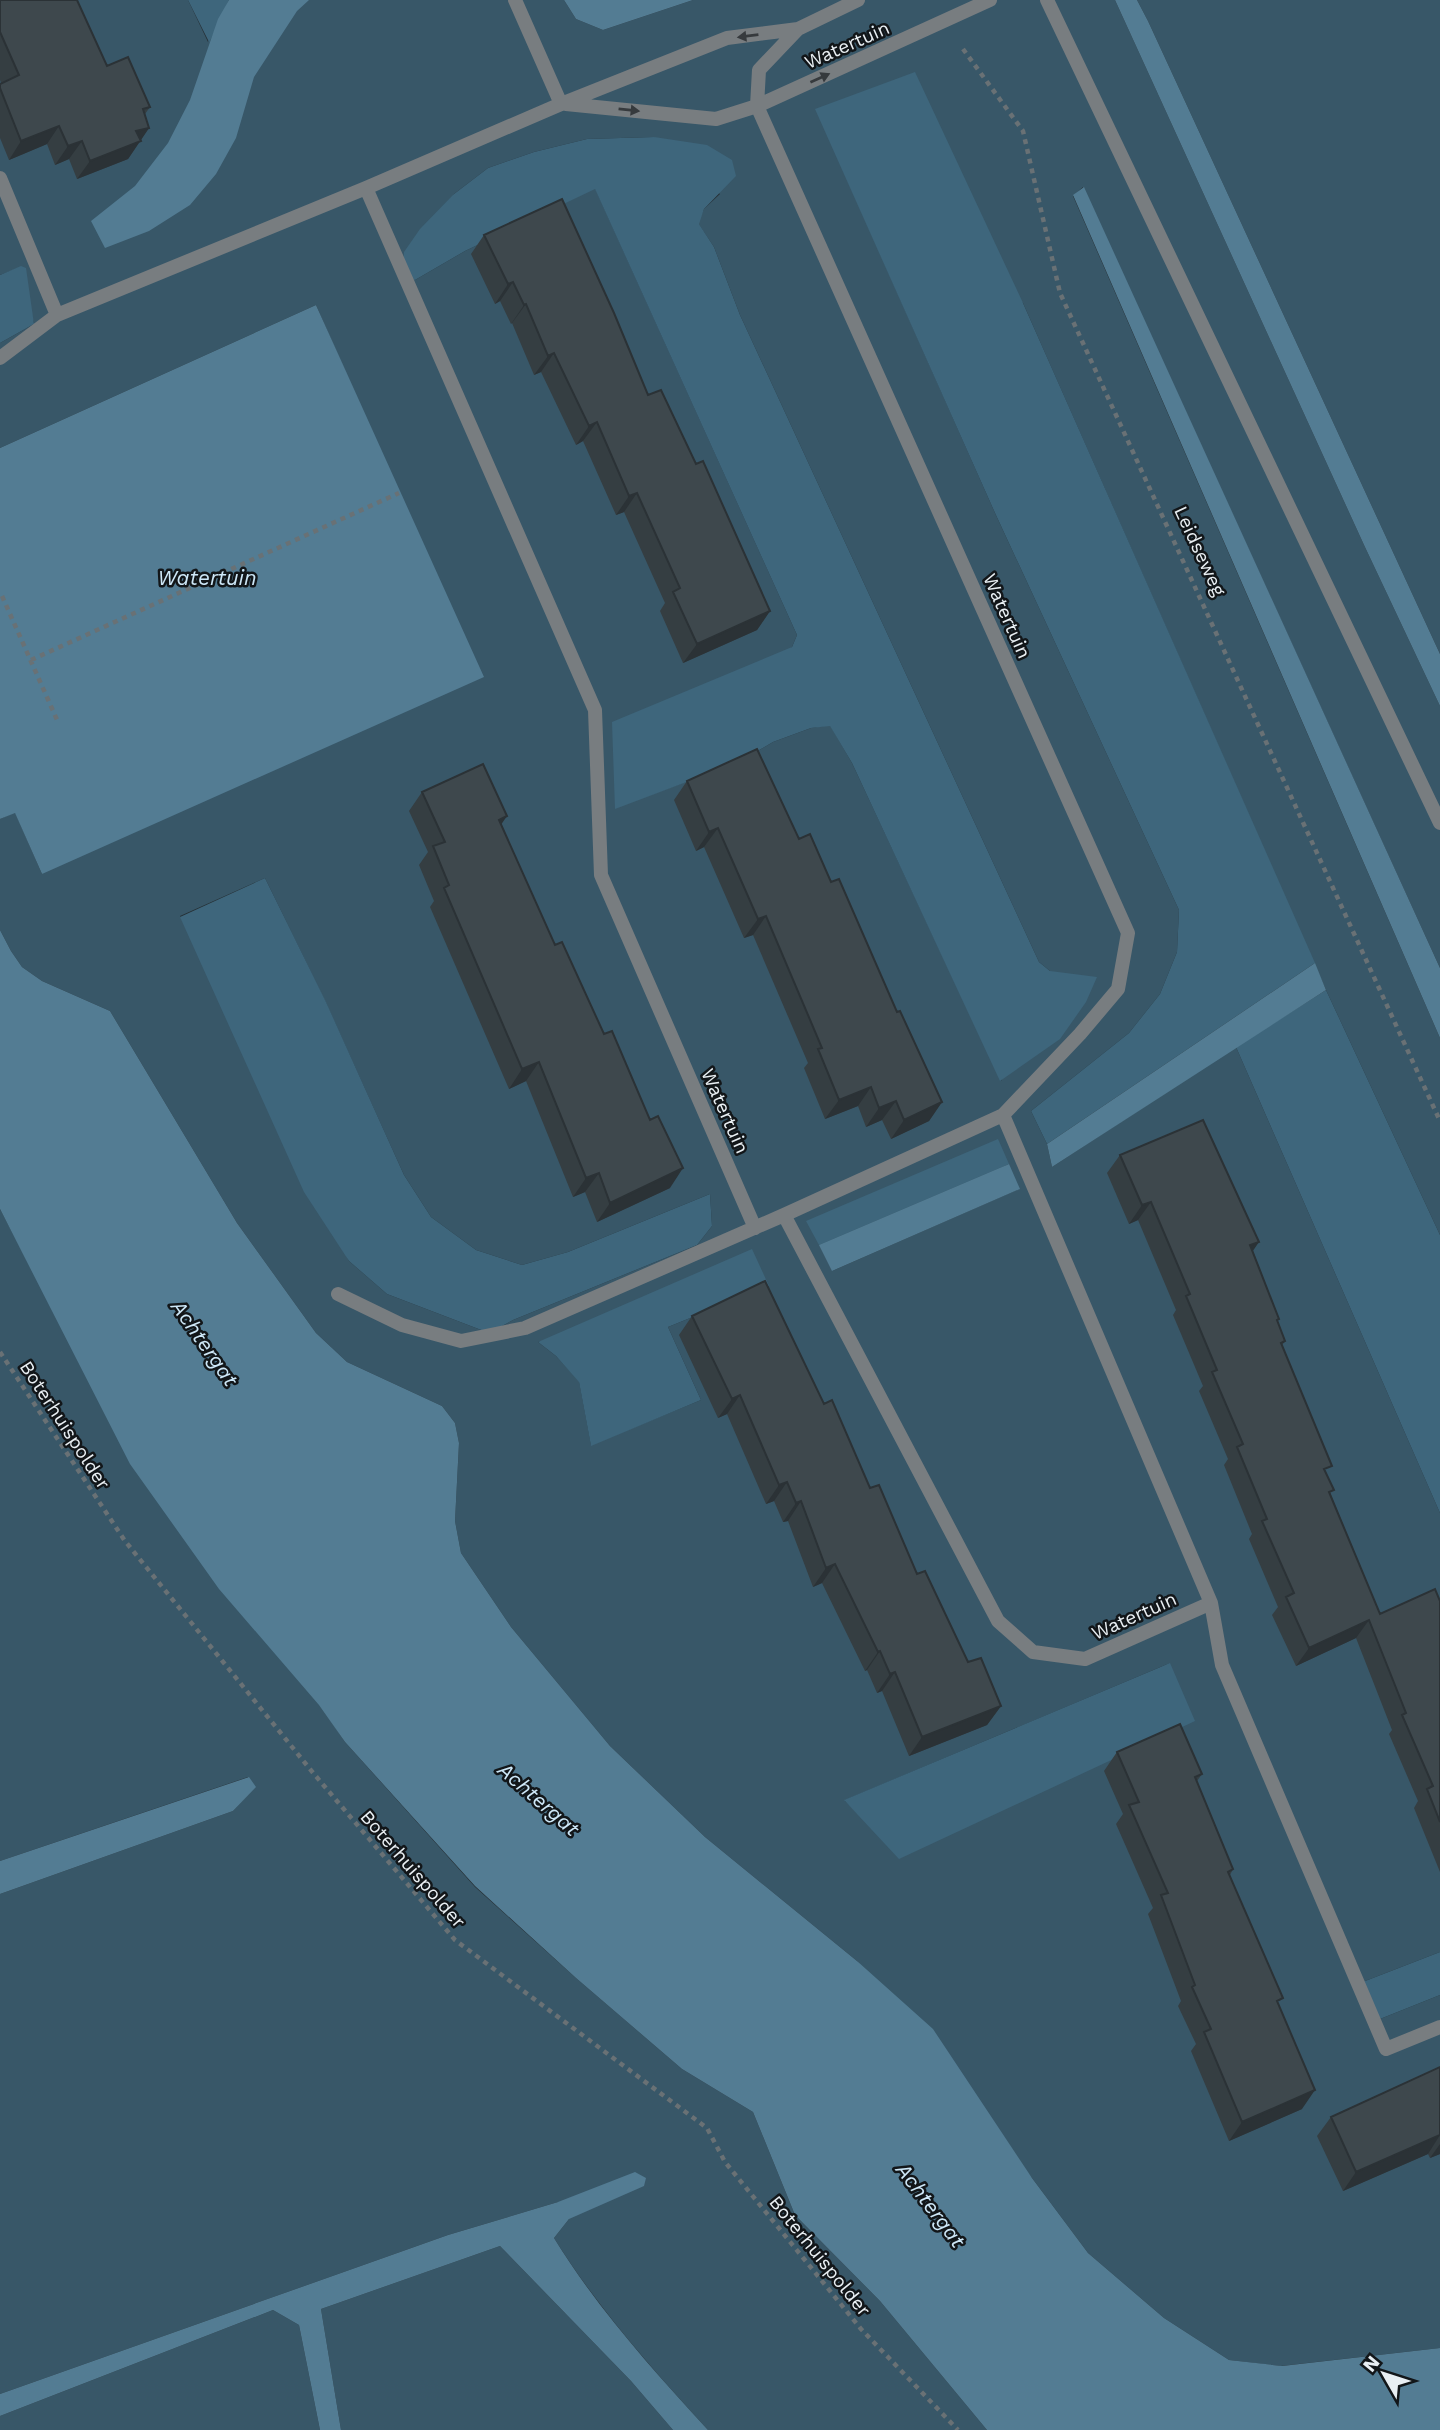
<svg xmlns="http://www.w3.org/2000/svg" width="1440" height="2430" font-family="'Work Sans',sans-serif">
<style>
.green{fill:#385768;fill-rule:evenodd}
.forest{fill:#3e667c}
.water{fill:#537c93}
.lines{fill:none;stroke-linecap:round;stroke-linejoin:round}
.path{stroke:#697175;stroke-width:4.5;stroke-dasharray:5 5;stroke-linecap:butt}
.minor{stroke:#787d80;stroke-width:14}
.tertiary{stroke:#787d80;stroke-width:14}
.wall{fill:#353e42}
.shaded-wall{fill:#2b3236}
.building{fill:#3e484d;stroke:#2b3236;stroke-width:2}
.oneway{fill:#363a3d}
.labels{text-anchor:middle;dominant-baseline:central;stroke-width:5;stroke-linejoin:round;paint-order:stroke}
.street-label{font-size:19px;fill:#e9eff3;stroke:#121619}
.water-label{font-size:21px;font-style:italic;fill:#cee8f8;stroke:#121619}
</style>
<rect width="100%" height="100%" fill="#262f34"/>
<path class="green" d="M 0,0 L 188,0 L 208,42 L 229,0 L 564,0 L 576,19 L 603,30 L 693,0 L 1115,0 L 1364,545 L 1440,706 L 1440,968 L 1083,187 L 1073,196 L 1440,1038 L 1440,1235 L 1326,990 L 1023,303 L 816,109 L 995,513 L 1179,910 L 1177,952 L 1160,994 L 1129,1033 L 1031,1111 L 1047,1144 L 1052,1167 L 1236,1047 L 1440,1513 L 1440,1952 L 1360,1983 L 1375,2021 L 1440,1995 L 1440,2348 L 1281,2366 L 1229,2360 L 1164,2318 L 1088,2253 L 1032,2178 L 857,1961 L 705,1837 L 610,1746 L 511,1627 L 461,1553 L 455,1521 L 459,1443 L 455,1423 L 442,1406 L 347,1362 L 316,1333 L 237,1223 L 110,1011 L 42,981 L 22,967 L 11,951 L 0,930 L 0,819 L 15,812 L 42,874 L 399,493 L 316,305 L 0,448 L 0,343 L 34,324 L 21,267 L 0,275 ZM 654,137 L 720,194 L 704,209 L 698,223 L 714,247 L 740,315 L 1039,962 L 1050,971 L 1001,1081 L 852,763 L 830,725 L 811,728 L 773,742 L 737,763 L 615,808 L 792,647 L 797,635 L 595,188 L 465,251 L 415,280 L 454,194 L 488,168 L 534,152 L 587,139 ZM 265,878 L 326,1003 L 404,1175 L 431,1217 L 476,1250 L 522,1265 L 568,1252 L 710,1194 L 712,1226 L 697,1245 L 513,1320 L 489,1333 L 387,1294 L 349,1261 L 180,916 ZM 1008,1164 L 1019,1189 L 832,1271 ZM 769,1286 L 668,1327 L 701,1400 L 591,1445 L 579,1381 L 556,1356 L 538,1342 ZM 1170,1663 L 859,1814 L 845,1801 L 845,1800 Z
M 1137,0 L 1440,0 L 1440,654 L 1148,21 Z
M 0,1209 L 43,1291 L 345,1742 L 475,1887 L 576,1978 L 682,2069 L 753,2112 L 795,2215 L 880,2301 L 987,2430 L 708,2430 C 653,2370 597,2307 554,2238 L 569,2219 L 558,2202 L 448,2235 L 0,2394 L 0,1894 L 233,1811 L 255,1787 L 248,1777 L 0,1861 Z
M 500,2246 L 631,2381 L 673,2430 L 341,2430 L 321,2309 Z
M 273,2310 L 299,2325 L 320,2430 L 0,2430 L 0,2416 Z"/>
<path class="forest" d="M 188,0 L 229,0 L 209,43 L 209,42 Z
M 915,72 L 1023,303 L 1315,963 L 1047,1144 L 1031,1111 L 1129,1033 L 1160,994 L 1177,952 L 1179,910 L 995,513 L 815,109 Z
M 654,137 L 707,145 L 732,160 L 736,176 L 704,209 L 699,224 L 714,247 L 740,315 L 1039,962 L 1050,971 L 1097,977 L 1086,1002 L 1060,1039 L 1000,1081 L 852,763 L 830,726 L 811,728 L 773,742 L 737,763 L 615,809 L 612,722 L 792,647 L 797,635 L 595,189 L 465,251 L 415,280 L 403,273 L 404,252 L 420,229 L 454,194 L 488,168 L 534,152 L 587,139 Z
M 21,266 L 26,268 L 34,324 L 0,343 L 0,275 Z
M 265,878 L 326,1002 L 404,1175 L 431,1217 L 476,1250 L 522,1265 L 568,1252 L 710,1194 L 712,1226 L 697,1245 L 513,1320 L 489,1333 L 387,1294 L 349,1261 L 304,1192 L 180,917 Z
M 1326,990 L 1440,1235 L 1440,1513 L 1236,1047 Z
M 998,1139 L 1009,1164 L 819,1245 L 806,1221 Z
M 752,1249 L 769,1286 L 668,1327 L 701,1400 L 591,1446 L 579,1382 L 556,1356 L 538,1342 Z
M 1170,1663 L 1195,1721 L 899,1859 L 844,1800 Z
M 1440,1952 L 1440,1995 L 1375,2021 L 1360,1983 Z"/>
<path class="water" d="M 229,0 L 309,0 L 297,11 L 254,77 L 236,138 L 216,174 L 190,205 L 149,231 L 105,248 L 91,221 L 135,186 L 168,143 L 190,100 L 218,19 Z
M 564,0 L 693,0 L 603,30 L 576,19 Z
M 1115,0 L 1137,0 L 1148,21 L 1440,654 L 1440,706 L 1364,545 Z
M 1084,187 L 1440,968 L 1440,1038 L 1073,195 Z
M 316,305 L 484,677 L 42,874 L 15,813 L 0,819 L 0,448 Z
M 0,930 L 11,951 L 22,967 L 42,981 L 110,1011 L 237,1223 L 316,1333 L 347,1362 L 442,1406 L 455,1423 L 459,1443 L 455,1521 L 461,1553 L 511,1627 L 610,1746 L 705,1837 L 857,1961 L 933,2029 L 1032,2178 L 1088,2253 L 1164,2318 L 1229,2360 L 1282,2366 L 1440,2348 L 1440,2430 L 987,2430 L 880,2301 L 795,2215 L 753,2112 L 682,2069 L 576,1978 L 475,1886 L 345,1742 L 319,1705 L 219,1589 L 130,1464 L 0,1209 Z
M 1315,963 L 1326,990 L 1052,1167 L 1047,1144 Z
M 1009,1164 L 1020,1189 L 832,1271 L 819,1245 Z
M 249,1777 L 256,1787 L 233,1811 L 0,1894 L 0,1861 Z
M 635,2172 L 646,2178 L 644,2186 L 569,2219 L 554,2238 C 597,2308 653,2370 708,2430 L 673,2430 L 631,2381 L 500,2246 L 321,2309 L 341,2430 L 320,2430 L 299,2325 L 273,2310 L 0,2416 L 0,2394 L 448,2235 L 558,2202 Z"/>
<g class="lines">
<path class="path" d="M 963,49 L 1023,131 L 1060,293 L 1440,1121
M 2,596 L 58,722
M 31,660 L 399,493
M 0,1352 L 125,1541 L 314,1774 L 455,1940 L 707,2128 L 725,2162 L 861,2329 L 958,2430"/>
<path class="minor" d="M 515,0 L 561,104
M 566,104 L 716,119 L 757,106 L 990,0
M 0,178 L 57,315
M 366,188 L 595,710 L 601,875 L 755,1228
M 0,358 L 57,315 L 366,188 L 561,104 L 727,38 L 798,29 L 858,0
M 1003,1115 L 1211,1603 L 1222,1665 L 1386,2049 L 1440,2027
M 784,1215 L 998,1621 L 1033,1652 L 1085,1659 L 1211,1603
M 338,1294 L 402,1325 L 461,1341 L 525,1328 L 784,1215 L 1003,1115 L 1080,1034 L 1118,989 L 1128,933 L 757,106 L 759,70 L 798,29"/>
<path class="tertiary" d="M 1047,0 L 1440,823"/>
</g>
<path class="wall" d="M 0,0 L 96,45 L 107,66 L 150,107 L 145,114 L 149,128 L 128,159 L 77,179 L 69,159 L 55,165 L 47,144 L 9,160 L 0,138 L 0,84 L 1,83 L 0,80 Z
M 484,235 L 648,395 L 696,464 L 770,611 L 757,630 L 683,663 L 660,611 L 665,603 L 624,512 L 616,515 L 583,441 L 576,445 L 541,372 L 534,375 L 512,323 L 511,324 L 500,301 L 495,304 L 471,254 Z
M 687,781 L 799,839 L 831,882 L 942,1102 L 929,1121 L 891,1139 L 882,1120 L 866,1127 L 858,1106 L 825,1119 L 804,1068 L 808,1063 L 753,935 L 744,938 L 704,847 L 696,851 L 674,800 Z
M 422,792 L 501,825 L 555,945 L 670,1188 L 597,1222 L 585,1192 L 573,1197 L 526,1081 L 509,1089 L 430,907 L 434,901 L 419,865 L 428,852 L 409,811 Z
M 1120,1155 L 1253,1251 L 1279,1319 L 1277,1322 L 1285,1341 L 1282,1345 L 1326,1473 L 1331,1495 L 1380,1614 L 1440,1601 L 1440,1872 L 1414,1808 L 1418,1801 L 1389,1734 L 1392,1730 L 1356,1638 L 1296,1666 L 1272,1615 L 1278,1607 L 1249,1539 L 1252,1534 L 1224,1465 L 1228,1459 L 1199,1391 L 1203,1386 L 1173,1315 L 1176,1310 L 1138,1220 L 1129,1224 L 1107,1173 Z
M 692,1316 L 824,1404 L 917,1574 L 968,1662 L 1001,1706 L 987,1725 L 909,1756 L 882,1691 L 877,1693 L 867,1670 L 865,1671 L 822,1583 L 813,1587 L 788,1521 L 783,1522 L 774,1501 L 766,1504 L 727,1414 L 718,1418 L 679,1335 Z
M 1117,1752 L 1202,1774 L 1197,1781 L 1233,1869 L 1230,1875 L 1278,2004 L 1302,2109 L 1229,2141 L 1191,2051 L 1196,2044 L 1178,2006 L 1181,2001 L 1148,1914 L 1153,1908 L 1116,1824 L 1123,1814 L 1104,1771 Z
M 1440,2067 L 1440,2154 L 1430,2158 L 1428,2154 L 1343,2191 L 1317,2136 L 1331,2117 Z"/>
<path class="shaded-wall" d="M 59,126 L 47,144 L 9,160 L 21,141 Z
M 149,128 L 128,159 L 77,179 L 90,161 L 136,131 Z
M 82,141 L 69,159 L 55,165 L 68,146 Z
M 513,282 L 500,301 L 495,304 L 508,284 Z
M 526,304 L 512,323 L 511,324 L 524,305 Z
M 554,353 L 541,372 L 534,375 L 548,356 Z
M 597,422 L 583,441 L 576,445 L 589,426 Z
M 637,493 L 624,512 L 616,515 L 629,496 Z
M 770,611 L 757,630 L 683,663 L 697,644 Z
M 507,816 L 494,835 L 499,820 Z
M 718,828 L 704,847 L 696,851 L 709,832 Z
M 766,916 L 753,935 L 744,938 L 758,919 Z
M 539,1062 L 526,1081 L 509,1089 L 522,1069 Z
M 871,1087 L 858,1106 L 825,1119 L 839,1100 Z
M 896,1101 L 882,1120 L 866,1127 L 879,1108 Z
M 942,1102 L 929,1121 L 891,1139 L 904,1120 Z
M 683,1168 L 670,1188 L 597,1222 L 610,1203 Z
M 599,1173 L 585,1192 L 573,1197 L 586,1178 Z
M 1151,1202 L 1138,1220 L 1129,1224 L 1142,1205 Z
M 1259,1242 L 1246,1261 L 1250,1245 Z
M 740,1395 L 727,1414 L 718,1418 L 732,1399 Z
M 787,1482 L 774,1501 L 766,1504 L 779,1485 Z
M 801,1501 L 788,1521 L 783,1522 L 796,1503 Z
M 835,1564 L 822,1583 L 813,1587 L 826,1568 Z
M 1369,1620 L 1356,1638 L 1296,1666 L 1309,1648 Z
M 880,1651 L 867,1670 L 865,1671 L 878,1652 Z
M 895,1672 L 882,1691 L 877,1693 L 890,1674 Z
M 1001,1706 L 987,1725 L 909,1756 L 922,1737 Z
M 1315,2090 L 1302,2109 L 1229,2141 L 1242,2122 Z
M 1440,2135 L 1428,2154 L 1343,2191 L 1356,2172 Z
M 1440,2144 L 1440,2154 L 1430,2158 Z"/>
<path class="building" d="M 0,0 L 77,0 L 107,66 L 128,57 L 150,107 L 143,109 L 149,128 L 136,131 L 141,141 L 90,161 L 82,141 L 68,146 L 59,126 L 21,141 L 0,88 L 0,84 L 19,75 L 0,32 Z
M 562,199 L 614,313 L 648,395 L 661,390 L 696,464 L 703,461 L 770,611 L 697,644 L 673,592 L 680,588 L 637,493 L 629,496 L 597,422 L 589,426 L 554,353 L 548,356 L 526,304 L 524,305 L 513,282 L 508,284 L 484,235 Z
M 757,749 L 799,839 L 810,834 L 831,882 L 839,879 L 897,1012 L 900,1011 L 942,1102 L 904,1120 L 896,1101 L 879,1108 L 871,1087 L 839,1100 L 818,1049 L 822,1048 L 766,916 L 758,919 L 718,828 L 709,832 L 687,781 Z
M 483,764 L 507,816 L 499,820 L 555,945 L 562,942 L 604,1034 L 612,1031 L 650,1120 L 658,1116 L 683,1168 L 610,1203 L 599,1173 L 586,1178 L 539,1062 L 522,1069 L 444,888 L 449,885 L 433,846 L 445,842 L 422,792 Z
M 1203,1120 L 1259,1242 L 1250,1245 L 1279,1319 L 1277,1320 L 1285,1341 L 1281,1343 L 1332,1466 L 1324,1469 L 1334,1490 L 1329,1492 L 1380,1614 L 1435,1589 L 1440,1601 L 1440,1822 L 1427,1789 L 1433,1786 L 1402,1715 L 1406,1713 L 1369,1620 L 1309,1648 L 1286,1597 L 1294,1593 L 1262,1521 L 1267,1519 L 1237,1447 L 1243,1444 L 1212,1372 L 1217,1370 L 1186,1296 L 1190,1294 L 1151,1202 L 1142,1205 L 1120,1155 Z
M 765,1281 L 824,1404 L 832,1400 L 870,1488 L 879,1485 L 917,1574 L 925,1571 L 968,1662 L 981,1658 L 1001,1706 L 922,1737 L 895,1672 L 890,1674 L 880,1651 L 878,1652 L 835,1564 L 826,1568 L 801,1501 L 796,1503 L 787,1482 L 779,1485 L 740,1395 L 732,1399 L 692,1316 Z
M 1180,1724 L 1202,1774 L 1195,1777 L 1233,1869 L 1228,1872 L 1283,1998 L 1277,2001 L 1315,2090 L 1242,2122 L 1204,2032 L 1211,2029 L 1192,1987 L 1195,1985 L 1161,1895 L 1168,1893 L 1129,1805 L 1139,1802 L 1117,1752 Z
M 1440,2067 L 1440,2135 L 1356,2172 L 1331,2117 Z"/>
<defs><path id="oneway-solid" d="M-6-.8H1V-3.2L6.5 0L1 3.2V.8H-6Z" transform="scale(1.75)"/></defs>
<g class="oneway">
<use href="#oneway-solid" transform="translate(748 36) rotate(173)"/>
<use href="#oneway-solid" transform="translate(820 78) rotate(-24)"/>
<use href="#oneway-solid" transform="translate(629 110) rotate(6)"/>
</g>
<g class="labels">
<g class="street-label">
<text transform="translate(847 45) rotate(-24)">Watertuin</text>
<text transform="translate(1200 551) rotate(65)">Leidseweg</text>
<text transform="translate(1007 616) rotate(66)">Watertuin</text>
<text transform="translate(725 1111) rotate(66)">Watertuin</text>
<text transform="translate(65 1425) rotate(57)">Boterhuispolder</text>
<text transform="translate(1134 1616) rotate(-24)">Watertuin</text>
<text transform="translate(413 1869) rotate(49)">Boterhuispolder</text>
<text transform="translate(820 2256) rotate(51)">Boterhuispolder</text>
</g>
<g class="water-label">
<text x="207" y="577">Watertuin</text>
<text transform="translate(205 1343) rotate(55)">Achtergat</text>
<text transform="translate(539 1799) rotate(41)">Achtergat</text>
<text transform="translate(931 2205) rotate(53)">Achtergat</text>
</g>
</g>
<g transform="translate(1384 2374) rotate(309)" stroke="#121619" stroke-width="5" paint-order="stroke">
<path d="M0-5L12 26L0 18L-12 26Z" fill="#e9eff3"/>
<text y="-10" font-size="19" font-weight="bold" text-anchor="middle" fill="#e9eff3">N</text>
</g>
</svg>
